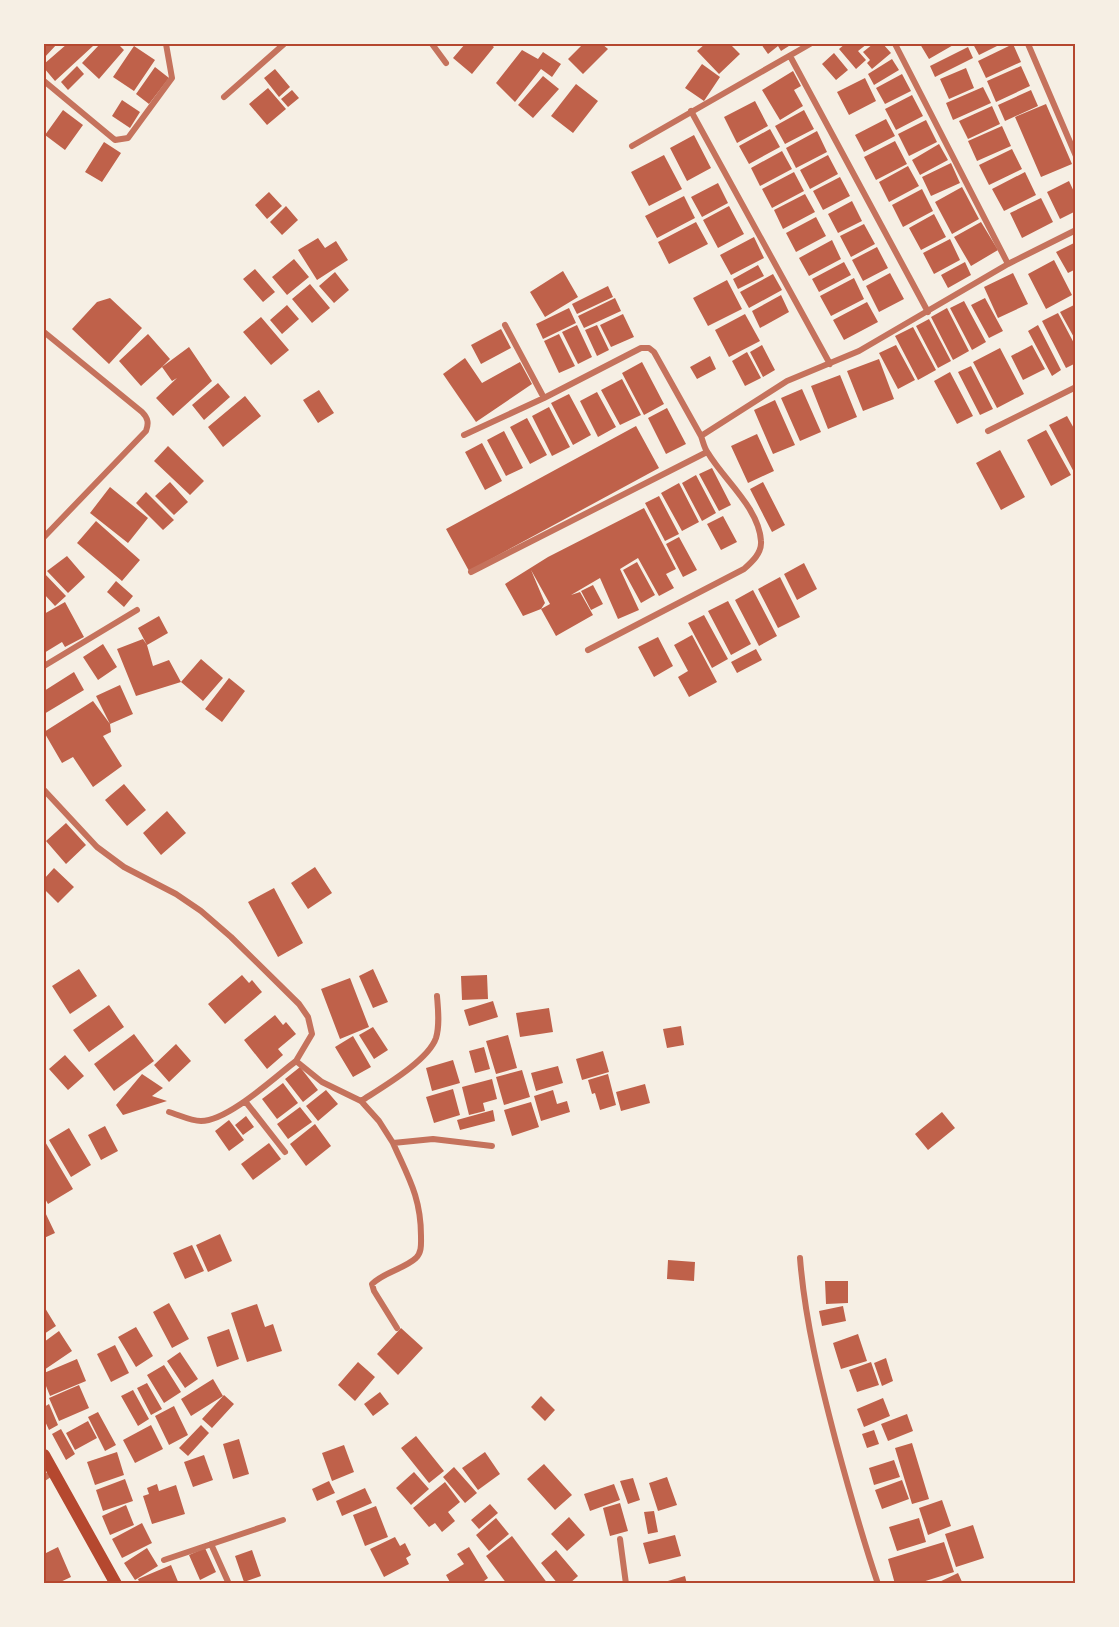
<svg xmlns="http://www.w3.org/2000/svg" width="1119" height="1627" font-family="Rubik,sans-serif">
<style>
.building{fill:#bf614a}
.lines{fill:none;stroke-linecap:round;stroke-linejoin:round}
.minor{stroke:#c5725c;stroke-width:6}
.secondary{stroke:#b5482f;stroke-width:12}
.neatline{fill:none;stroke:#b5482f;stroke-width:2}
</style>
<rect width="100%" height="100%" fill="#f6efe4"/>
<path class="building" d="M 44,44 L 57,44 L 44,58 Z
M 67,44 L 90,44 L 93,46 L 55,81 L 44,68 L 44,64 Z
M 100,44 L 118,44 L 124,50 L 99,79 L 82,63 Z
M 465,44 L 490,44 L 494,47 L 472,74 L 453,58 Z
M 583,44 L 602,44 L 608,49 L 583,74 L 568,59 Z
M 705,44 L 730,44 L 740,54 L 719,74 L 697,51 Z
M 761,44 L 792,44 L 781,51 L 778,46 L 768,54 Z
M 845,44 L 867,44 L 858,51 L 866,60 L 856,69 L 839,49 Z
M 873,44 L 883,44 L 891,53 L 872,69 L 867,63 L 870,60 L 863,52 Z
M 920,44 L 955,44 L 929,59 Z
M 973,44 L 1001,44 L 979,55 Z
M 1013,44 L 1021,62 L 986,78 L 978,61 Z
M 134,46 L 155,60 L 134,91 L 113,77 Z
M 968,47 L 973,58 L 935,77 L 930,66 Z
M 522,50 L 538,59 L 543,52 L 561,64 L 552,77 L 541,69 L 515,102 L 496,83 Z
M 834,53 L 848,70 L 836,80 L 822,64 Z
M 892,59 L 899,70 L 874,85 L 868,74 Z
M 702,64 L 720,77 L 704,101 L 685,88 Z
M 77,66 L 84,74 L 68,90 L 61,82 Z
M 1021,66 L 1030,86 L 996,102 L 987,81 Z
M 155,67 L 169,78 L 149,104 L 136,94 Z
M 966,68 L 974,88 L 949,99 L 940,79 Z
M 275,69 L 290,87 L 279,97 L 264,78 Z
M 793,71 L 801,86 L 794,90 L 803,106 L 780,120 L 762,90 Z
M 902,74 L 911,91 L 885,104 L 876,88 Z
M 543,76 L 559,89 L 533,118 L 518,105 Z
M 865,78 L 876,101 L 849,115 L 837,92 Z
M 576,84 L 598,101 L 573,133 L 551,116 Z
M 983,87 L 991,103 L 953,120 L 946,103 Z
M 268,88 L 286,109 L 267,125 L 249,104 Z
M 292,90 L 299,98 L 288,107 L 281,99 Z
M 1031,90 L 1038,106 L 1005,121 L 998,105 Z
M 912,95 L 923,116 L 896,130 L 885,109 Z
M 122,100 L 140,112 L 130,128 L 112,116 Z
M 755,101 L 768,126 L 737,143 L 724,117 Z
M 1046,104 L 1072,164 L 1041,177 L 1015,117 Z
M 992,106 L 1000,124 L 968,139 L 959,121 Z
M 63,110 L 83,125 L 65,150 L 45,135 Z
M 804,110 L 814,129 L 785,144 L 775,126 Z
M 886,119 L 895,136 L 864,152 L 855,135 Z
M 926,120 L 937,142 L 909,156 L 898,134 Z
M 1002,126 L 1011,146 L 977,161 L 968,141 Z
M 770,129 L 780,147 L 749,164 L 739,146 Z
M 817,131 L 827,152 L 796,168 L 786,148 Z
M 694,135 L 711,168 L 687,181 L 670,148 Z
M 895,141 L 907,164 L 876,180 L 864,157 Z
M 104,142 L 121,153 L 102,182 L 85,172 Z
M 939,144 L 948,160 L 920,175 L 912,160 Z
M 1012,149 L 1022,169 L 989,185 L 979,165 Z
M 782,151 L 792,169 L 760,186 L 751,168 Z
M 664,155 L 682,189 L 649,206 L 631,172 Z
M 828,155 L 838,174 L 810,189 L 800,170 Z
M 951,163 L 960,183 L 931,196 L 922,177 Z
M 908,166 L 919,186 L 889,202 L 879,182 Z
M 794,172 L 804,191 L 772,208 L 762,189 Z
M 1025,172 L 1036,195 L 1004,211 L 992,189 Z
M 840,177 L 850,196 L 823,210 L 813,191 Z
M 1069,181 L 1076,196 L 1076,211 L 1060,219 L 1047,192 Z
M 718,183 L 728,203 L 702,217 L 691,197 Z
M 962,187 L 979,219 L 952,234 L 935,202 Z
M 922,189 L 933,211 L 903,227 L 892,205 Z
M 269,192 L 282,206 L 267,219 L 255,205 Z
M 805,194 L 815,212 L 783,229 L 774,210 Z
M 684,196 L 695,218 L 657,238 L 645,216 Z
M 1041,198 L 1053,222 L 1022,238 L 1010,213 Z
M 852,201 L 862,221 L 838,233 L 828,214 Z
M 286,206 L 298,220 L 282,235 L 270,222 Z
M 729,206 L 744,234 L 718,248 L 703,220 Z
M 934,214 L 946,237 L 921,250 L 909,228 Z
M 816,217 L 826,236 L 796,252 L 786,233 Z
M 696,222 L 708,244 L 669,264 L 658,242 Z
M 981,222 L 998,250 L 971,266 L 954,237 Z
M 864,224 L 875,244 L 851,257 L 840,236 Z
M 754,237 L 764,258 L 731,275 L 720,255 Z
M 318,238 L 325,248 L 336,241 L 348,260 L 317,280 L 298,250 Z
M 950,239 L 960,260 L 934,274 L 923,253 Z
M 832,240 L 841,259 L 809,276 L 799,258 Z
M 1076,242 L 1076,269 L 1068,273 L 1056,252 Z
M 877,247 L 888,268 L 863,281 L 852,260 Z
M 294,259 L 309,277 L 287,295 L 272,277 Z
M 1054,260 L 1072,295 L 1046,309 L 1028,274 Z
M 844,262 L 851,275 L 819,292 L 812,279 Z
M 965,262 L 971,275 L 948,288 L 941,275 Z
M 758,265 L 764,276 L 738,289 L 733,279 Z
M 255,269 L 275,292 L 263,302 L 243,279 Z
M 563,271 L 578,297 L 545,317 L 530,292 Z
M 335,272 L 349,290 L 334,303 L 319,286 Z
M 890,273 L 904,299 L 879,312 L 866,286 Z
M 1013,273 L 1028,304 L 998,318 L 984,287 Z
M 773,274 L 782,290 L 749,308 L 740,292 Z
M 854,278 L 864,299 L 831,316 L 820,296 Z
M 727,280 L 742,309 L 708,326 L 693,298 Z
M 310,284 L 330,308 L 312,323 L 292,299 Z
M 608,286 L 613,297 L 577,314 L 572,304 Z
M 781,295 L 789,312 L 760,328 L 752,311 Z
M 110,298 L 142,328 L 109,364 L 72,329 L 97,302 Z
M 615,298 L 621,311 L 584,328 L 578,316 Z
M 985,298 L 1003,331 L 989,338 L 971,305 Z
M 964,301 L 986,342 L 972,350 L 950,308 Z
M 867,302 L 878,322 L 844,340 L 833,320 Z
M 1076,304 L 1076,341 L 1060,312 Z
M 287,305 L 299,319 L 282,334 L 270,320 Z
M 569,308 L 576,323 L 543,339 L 536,324 Z
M 947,308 L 969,351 L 953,360 L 931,317 Z
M 1058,313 L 1076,347 L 1076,363 L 1066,368 L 1042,321 Z
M 623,314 L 634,337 L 611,347 L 600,325 Z
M 745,314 L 760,341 L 729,357 L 715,330 Z
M 261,317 L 289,350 L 271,365 L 243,332 Z
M 929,319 L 951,361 L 938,368 L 916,326 Z
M 577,325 L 592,357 L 578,364 L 562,332 Z
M 597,325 L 609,350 L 597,356 L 585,330 Z
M 1038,325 L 1061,370 L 1052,376 L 1028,331 Z
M 913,327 L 936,370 L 918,380 L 895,336 Z
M 501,329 L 511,348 L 481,364 L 471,345 Z
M 148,334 L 170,359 L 162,367 L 189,347 L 212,381 L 173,416 L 156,398 L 177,378 L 172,381 L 162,367 L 141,386 L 119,361 Z
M 559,334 L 575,366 L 559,373 L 544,341 Z
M 762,345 L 775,370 L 763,377 L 750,352 Z
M 896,345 L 915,380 L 898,389 L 879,353 Z
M 1032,345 L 1045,369 L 1023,380 L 1011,356 Z
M 1000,348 L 1024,394 L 997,408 L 973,362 Z
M 747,352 L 761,378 L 745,386 L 732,361 Z
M 710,356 L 716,369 L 697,379 L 690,367 Z
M 465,358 L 482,383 L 520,362 L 532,384 L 476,422 L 443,374 Z
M 879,359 L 894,399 L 863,411 L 847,371 Z
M 642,362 L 664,404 L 644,415 L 622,373 Z
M 971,366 L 993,409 L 980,415 L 958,372 Z
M 950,372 L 973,416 L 957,424 L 934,381 Z
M 840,375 L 857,417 L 828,429 L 811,386 Z
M 622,379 L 641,415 L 620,425 L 601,390 Z
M 218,383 L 230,397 L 204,420 L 192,405 Z
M 802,389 L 821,432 L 800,441 L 781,398 Z
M 319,390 L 334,413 L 318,423 L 303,400 Z
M 597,392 L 616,427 L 598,437 L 580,401 Z
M 569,394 L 591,435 L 573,445 L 551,403 Z
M 245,396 L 261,416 L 223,447 L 208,427 Z
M 775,400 L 795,445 L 773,454 L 754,410 Z
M 549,407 L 570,447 L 552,456 L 532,416 Z
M 667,408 L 686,444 L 666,454 L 648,418 Z
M 1067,416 L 1076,432 L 1076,476 L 1049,425 Z
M 527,418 L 547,455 L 530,464 L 510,427 Z
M 636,426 L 659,468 L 469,571 L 446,529 Z
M 1046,430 L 1071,475 L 1051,486 L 1027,440 Z
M 504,431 L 523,468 L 506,476 L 487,440 Z
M 757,434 L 774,471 L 748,483 L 731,446 Z
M 482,443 L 502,481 L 485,490 L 465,452 Z
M 168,446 L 204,481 L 190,495 L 154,461 Z
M 1000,450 L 1025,497 L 1001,510 L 976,463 Z
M 712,468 L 731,505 L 719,511 L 699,474 Z
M 696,475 L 716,513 L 702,521 L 682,483 Z
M 170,482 L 188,502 L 174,515 L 155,496 Z
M 763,482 L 785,525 L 772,532 L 750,489 Z
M 679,483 L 699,522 L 682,531 L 661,493 Z
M 110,487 L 148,518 L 128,543 L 90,513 Z
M 146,492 L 174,520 L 163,530 L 136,503 Z
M 659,496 L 679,534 L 665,541 L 645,503 Z
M 644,508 L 676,569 L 666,574 L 674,588 L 659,596 L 638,558 L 620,569 L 639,610 L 618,619 L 600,578 L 571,595 L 580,592 L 593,615 L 556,636 L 541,609 L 550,604 L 531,570 L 545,603 L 541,609 L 523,616 L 505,584 L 548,557 Z
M 723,516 L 737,542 L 721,550 L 707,524 Z
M 96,521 L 140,560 L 122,581 L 77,543 Z
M 679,537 L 697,570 L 683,577 L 666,544 Z
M 67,556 L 85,577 L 68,593 L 47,571 Z
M 637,562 L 655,595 L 641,603 L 623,570 Z
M 804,563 L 817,589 L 797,600 L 784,574 Z
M 44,573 L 66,596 L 55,606 L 44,594 Z
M 780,577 L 800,617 L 778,628 L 758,589 Z
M 116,581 L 133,596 L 124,607 L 107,592 Z
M 593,585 L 603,604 L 591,610 L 581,591 Z
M 753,590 L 777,636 L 759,646 L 735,600 Z
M 728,601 L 751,644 L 731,655 L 708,611 Z
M 65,602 L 84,637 L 65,647 L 62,642 L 44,653 L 44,614 Z
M 704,615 L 728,659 L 712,668 L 688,623 Z
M 159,616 L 168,633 L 147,645 L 138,628 Z
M 692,635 L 717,682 L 689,697 L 678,677 L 688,671 L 674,645 Z
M 658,637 L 673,666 L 654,677 L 638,647 Z
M 143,639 L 147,645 L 153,666 L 169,660 L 181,682 L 136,696 L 117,649 Z
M 103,644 L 117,667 L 98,680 L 83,657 Z
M 756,649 L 762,660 L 737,673 L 731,662 Z
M 201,659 L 223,678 L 203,701 L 181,682 Z
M 74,672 L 84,690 L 44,714 L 44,691 Z
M 229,678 L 245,691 L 222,722 L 205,709 Z
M 120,685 L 133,714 L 110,724 L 96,696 Z
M 93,701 L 110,724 L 111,732 L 103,736 L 122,766 L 93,787 L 73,757 L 62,763 L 44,732 Z
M 124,784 L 146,810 L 127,826 L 105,800 Z
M 167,811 L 186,833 L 161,855 L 143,833 Z
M 66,823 L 86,845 L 66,864 L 46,841 Z
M 315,867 L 332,893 L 308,909 L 291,883 Z
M 54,868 L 74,887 L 58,903 L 44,889 L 44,879 Z
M 274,888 L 303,943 L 278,957 L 248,902 Z
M 79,969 L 97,996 L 70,1014 L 52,986 Z
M 373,969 L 388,1002 L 373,1008 L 359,976 Z
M 242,975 L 249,983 L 252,980 L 262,992 L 225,1024 L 208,1004 Z
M 487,975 L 488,999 L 462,1000 L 461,976 Z
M 350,978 L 369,1027 L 340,1039 L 321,989 Z
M 493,1001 L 498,1017 L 469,1026 L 464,1010 Z
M 109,1005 L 124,1027 L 89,1052 L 73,1030 Z
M 549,1008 L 553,1032 L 520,1037 L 516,1013 Z
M 275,1015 L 283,1025 L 286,1022 L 296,1034 L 278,1049 L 283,1055 L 267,1069 L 244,1040 Z
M 681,1026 L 684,1045 L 667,1048 L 663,1029 Z
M 373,1027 L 388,1050 L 374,1059 L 359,1035 Z
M 134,1034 L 154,1061 L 114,1091 L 94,1064 Z
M 508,1035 L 517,1068 L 496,1074 L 486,1041 Z
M 353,1036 L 371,1067 L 353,1077 L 335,1047 Z
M 176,1044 L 191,1061 L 169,1082 L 154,1065 Z
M 484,1047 L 490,1069 L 475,1073 L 469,1051 Z
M 603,1051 L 609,1072 L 582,1080 L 576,1059 Z
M 65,1055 L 84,1076 L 68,1090 L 49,1069 Z
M 453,1060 L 460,1083 L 432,1091 L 426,1068 Z
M 558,1066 L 563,1083 L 536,1091 L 531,1073 Z
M 300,1067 L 318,1090 L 303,1102 L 285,1079 Z
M 522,1070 L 530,1097 L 504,1105 L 496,1077 Z
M 142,1074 L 163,1088 L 152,1096 L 167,1101 L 123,1115 L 116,1105 Z
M 608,1074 L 616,1105 L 600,1110 L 595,1093 L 592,1094 L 588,1080 Z
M 492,1079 L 497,1099 L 483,1103 L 485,1111 L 469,1115 L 462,1087 Z
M 283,1083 L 298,1103 L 277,1119 L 262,1099 Z
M 645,1084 L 650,1103 L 621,1111 L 616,1092 Z
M 453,1089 L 460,1115 L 434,1123 L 426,1097 Z
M 326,1090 L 338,1104 L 318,1121 L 306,1106 Z
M 553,1090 L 557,1104 L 567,1101 L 570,1112 L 541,1121 L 534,1096 Z
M 531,1102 L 539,1127 L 512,1136 L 504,1110 Z
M 300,1107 L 312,1122 L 288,1139 L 277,1124 Z
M 493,1110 L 495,1121 L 460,1130 L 457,1120 Z
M 942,1112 L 955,1128 L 928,1150 L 915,1134 Z
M 246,1116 L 254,1127 L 243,1135 L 235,1125 Z
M 229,1120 L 244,1140 L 229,1151 L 215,1131 Z
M 315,1124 L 331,1146 L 306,1166 L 290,1144 Z
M 105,1126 L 118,1151 L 101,1160 L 88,1135 Z
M 69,1128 L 91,1165 L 71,1177 L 49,1140 Z
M 44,1140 L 73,1189 L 48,1204 L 44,1197 Z
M 269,1143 L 281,1159 L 253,1180 L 241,1164 Z
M 44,1210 L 55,1233 L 44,1238 Z
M 220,1234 L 232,1261 L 208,1272 L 196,1245 Z
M 192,1245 L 204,1271 L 185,1279 L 173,1253 Z
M 668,1260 L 695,1262 L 694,1281 L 667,1279 Z
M 825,1281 L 848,1281 L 848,1303 L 826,1304 Z
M 169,1303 L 189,1339 L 172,1348 L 153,1312 Z
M 257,1304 L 265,1327 L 273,1324 L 282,1351 L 247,1362 L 231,1313 Z
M 843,1306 L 846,1321 L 822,1326 L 819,1311 Z
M 45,1308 L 56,1326 L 44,1334 L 44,1310 Z
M 136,1327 L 153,1356 L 136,1367 L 118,1337 Z
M 401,1328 L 423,1348 L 398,1375 L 377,1354 Z
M 229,1329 L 239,1359 L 217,1367 L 207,1337 Z
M 59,1331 L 72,1351 L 44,1370 L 44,1342 Z
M 858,1334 L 867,1361 L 841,1369 L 833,1343 Z
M 115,1345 L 129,1373 L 111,1382 L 97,1354 Z
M 180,1352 L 198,1379 L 185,1388 L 167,1361 Z
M 886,1358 L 893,1381 L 882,1386 L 874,1363 Z
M 77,1359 L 86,1381 L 50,1396 L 44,1381 L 44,1373 Z
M 358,1362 L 375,1377 L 355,1401 L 338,1385 Z
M 871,1362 L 879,1385 L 857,1392 L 849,1370 Z
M 164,1365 L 181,1392 L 164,1403 L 147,1375 Z
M 213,1379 L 223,1396 L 191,1416 L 181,1399 Z
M 147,1383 L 162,1409 L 151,1415 L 137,1388 Z
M 79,1385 L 89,1408 L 59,1421 L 49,1398 Z
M 133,1390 L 149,1419 L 138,1426 L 121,1396 Z
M 380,1392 L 389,1404 L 373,1416 L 364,1404 Z
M 224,1395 L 234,1404 L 212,1428 L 202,1419 Z
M 541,1396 L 555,1410 L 545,1421 L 531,1407 Z
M 883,1398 L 890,1416 L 864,1427 L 857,1409 Z
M 49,1404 L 58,1425 L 49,1430 L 44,1419 L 44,1407 Z
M 174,1406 L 188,1435 L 169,1445 L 155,1416 Z
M 98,1412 L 116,1445 L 105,1451 L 88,1417 Z
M 907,1414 L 913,1431 L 888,1441 L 881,1424 Z
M 88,1421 L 97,1438 L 75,1450 L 66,1433 Z
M 151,1425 L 163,1449 L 135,1463 L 123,1440 Z
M 201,1425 L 209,1433 L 188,1456 L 179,1448 Z
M 61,1429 L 75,1454 L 66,1460 L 52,1434 Z
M 874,1430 L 879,1444 L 867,1448 L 862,1434 Z
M 416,1436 L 444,1471 L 429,1483 L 401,1448 Z
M 239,1439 L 249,1474 L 233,1479 L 223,1444 Z
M 912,1443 L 929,1499 L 912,1504 L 895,1448 Z
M 344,1445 L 354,1472 L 332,1481 L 322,1453 Z
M 117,1452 L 124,1475 L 95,1485 L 87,1462 Z
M 485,1452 L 500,1474 L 478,1490 L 462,1468 Z
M 204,1455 L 213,1480 L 193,1487 L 184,1462 Z
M 894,1460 L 900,1477 L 874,1485 L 869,1468 Z
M 544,1464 L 572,1495 L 555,1510 L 527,1479 Z
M 454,1467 L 477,1493 L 465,1503 L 443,1477 Z
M 414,1472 L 429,1489 L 411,1505 L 396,1488 Z
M 667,1477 L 677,1505 L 658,1511 L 649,1483 Z
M 633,1478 L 640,1500 L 628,1504 L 620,1481 Z
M 125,1479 L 133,1501 L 103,1511 L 96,1490 Z
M 902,1480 L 909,1499 L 882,1509 L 875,1490 Z
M 329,1481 L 335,1493 L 317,1501 L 312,1489 Z
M 445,1482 L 460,1502 L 448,1512 L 455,1521 L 442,1532 L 435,1523 L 429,1527 L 413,1508 Z
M 157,1484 L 159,1491 L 176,1485 L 185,1514 L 152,1524 L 143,1496 L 149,1494 L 147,1488 Z
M 614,1484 L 620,1500 L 590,1511 L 584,1494 Z
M 365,1488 L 372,1503 L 342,1516 L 336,1501 Z
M 942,1500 L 951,1526 L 928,1535 L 919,1508 Z
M 620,1503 L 628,1531 L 610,1536 L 603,1508 Z
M 490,1504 L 498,1513 L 479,1529 L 471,1520 Z
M 126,1505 L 134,1525 L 110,1535 L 102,1516 Z
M 376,1506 L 388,1537 L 365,1546 L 353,1515 Z
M 654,1511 L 658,1532 L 648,1534 L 644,1512 Z
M 569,1517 L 585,1535 L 567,1551 L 551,1534 Z
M 496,1518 L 509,1534 L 489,1551 L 476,1535 Z
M 919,1518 L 926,1542 L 897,1551 L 889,1527 Z
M 142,1523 L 152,1543 L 122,1558 L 112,1539 Z
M 973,1525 L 984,1558 L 956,1567 L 945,1534 Z
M 675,1535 L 681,1556 L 649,1564 L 643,1543 Z
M 512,1536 L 548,1584 L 507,1584 L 486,1556 Z
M 395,1537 L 400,1546 L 405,1543 L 411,1555 L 406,1558 L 409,1564 L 384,1577 L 370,1549 Z
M 944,1542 L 954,1572 L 916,1584 L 895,1584 L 888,1559 Z
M 58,1547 L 71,1577 L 56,1584 L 44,1584 L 44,1554 Z
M 469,1547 L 488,1578 L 480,1584 L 451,1584 L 446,1575 L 464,1564 L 457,1554 Z
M 147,1548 L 158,1566 L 135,1580 L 124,1563 Z
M 205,1548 L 216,1572 L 200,1580 L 189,1555 Z
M 252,1550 L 261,1576 L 244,1582 L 235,1556 Z
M 556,1550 L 578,1576 L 569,1584 L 558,1584 L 541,1563 Z
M 171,1565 L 179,1584 L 140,1584 L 138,1579 Z
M 958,1573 L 963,1584 L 935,1584 Z
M 685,1576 L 687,1584 L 661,1584 L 661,1583 Z"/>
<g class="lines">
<path class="minor" d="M 432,44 L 446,63
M 895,44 L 1008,264
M 1028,44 L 1076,156
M 790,56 L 928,312
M 44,81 L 115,140 L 128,138 L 172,78 L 166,44
M 224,97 L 284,44
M 691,111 L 830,364
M 632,146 L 810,44
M 505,325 L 544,398
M 44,332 L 142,412 C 148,418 149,423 146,431 L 44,537
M 988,431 L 1076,387
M 464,435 L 544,398 L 641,348 L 649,348 L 654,352 L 701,436
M 471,572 L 707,452
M 588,650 L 744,569 C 752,562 762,553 761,541 C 759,508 724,480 708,453 C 704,448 703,441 701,436 L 787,381 L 859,351 L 1008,264 L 1076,230
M 44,666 L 137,610
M 44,790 L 97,847 L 124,867 L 176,894 L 201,911 L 231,937 L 299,1004 L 308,1017 L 312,1034 L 296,1061
M 245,1101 L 285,1152
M 361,1101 C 381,1088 428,1061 436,1038 C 440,1025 438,1009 437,996
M 169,1112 C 179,1115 191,1121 201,1121 C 228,1121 275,1077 296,1061 L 322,1082 L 361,1101 L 379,1121 L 393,1143 L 433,1139 L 492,1146
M 393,1143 C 408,1177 421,1197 421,1236 C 421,1244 422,1252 416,1258 C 404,1269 384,1272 372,1284 L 374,1291 L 397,1328
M 800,1258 C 805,1321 820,1381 836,1442 C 849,1490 862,1537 878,1584
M 44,1478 L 53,1472
M 620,1539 L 626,1584
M 211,1544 L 229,1584
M 164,1560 L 283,1520"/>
<path class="secondary" d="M 44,1455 L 116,1584"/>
</g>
<rect width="1119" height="1627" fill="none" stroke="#f6efe4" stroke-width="90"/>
<rect x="45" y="45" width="1029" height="1537" class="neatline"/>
</svg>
